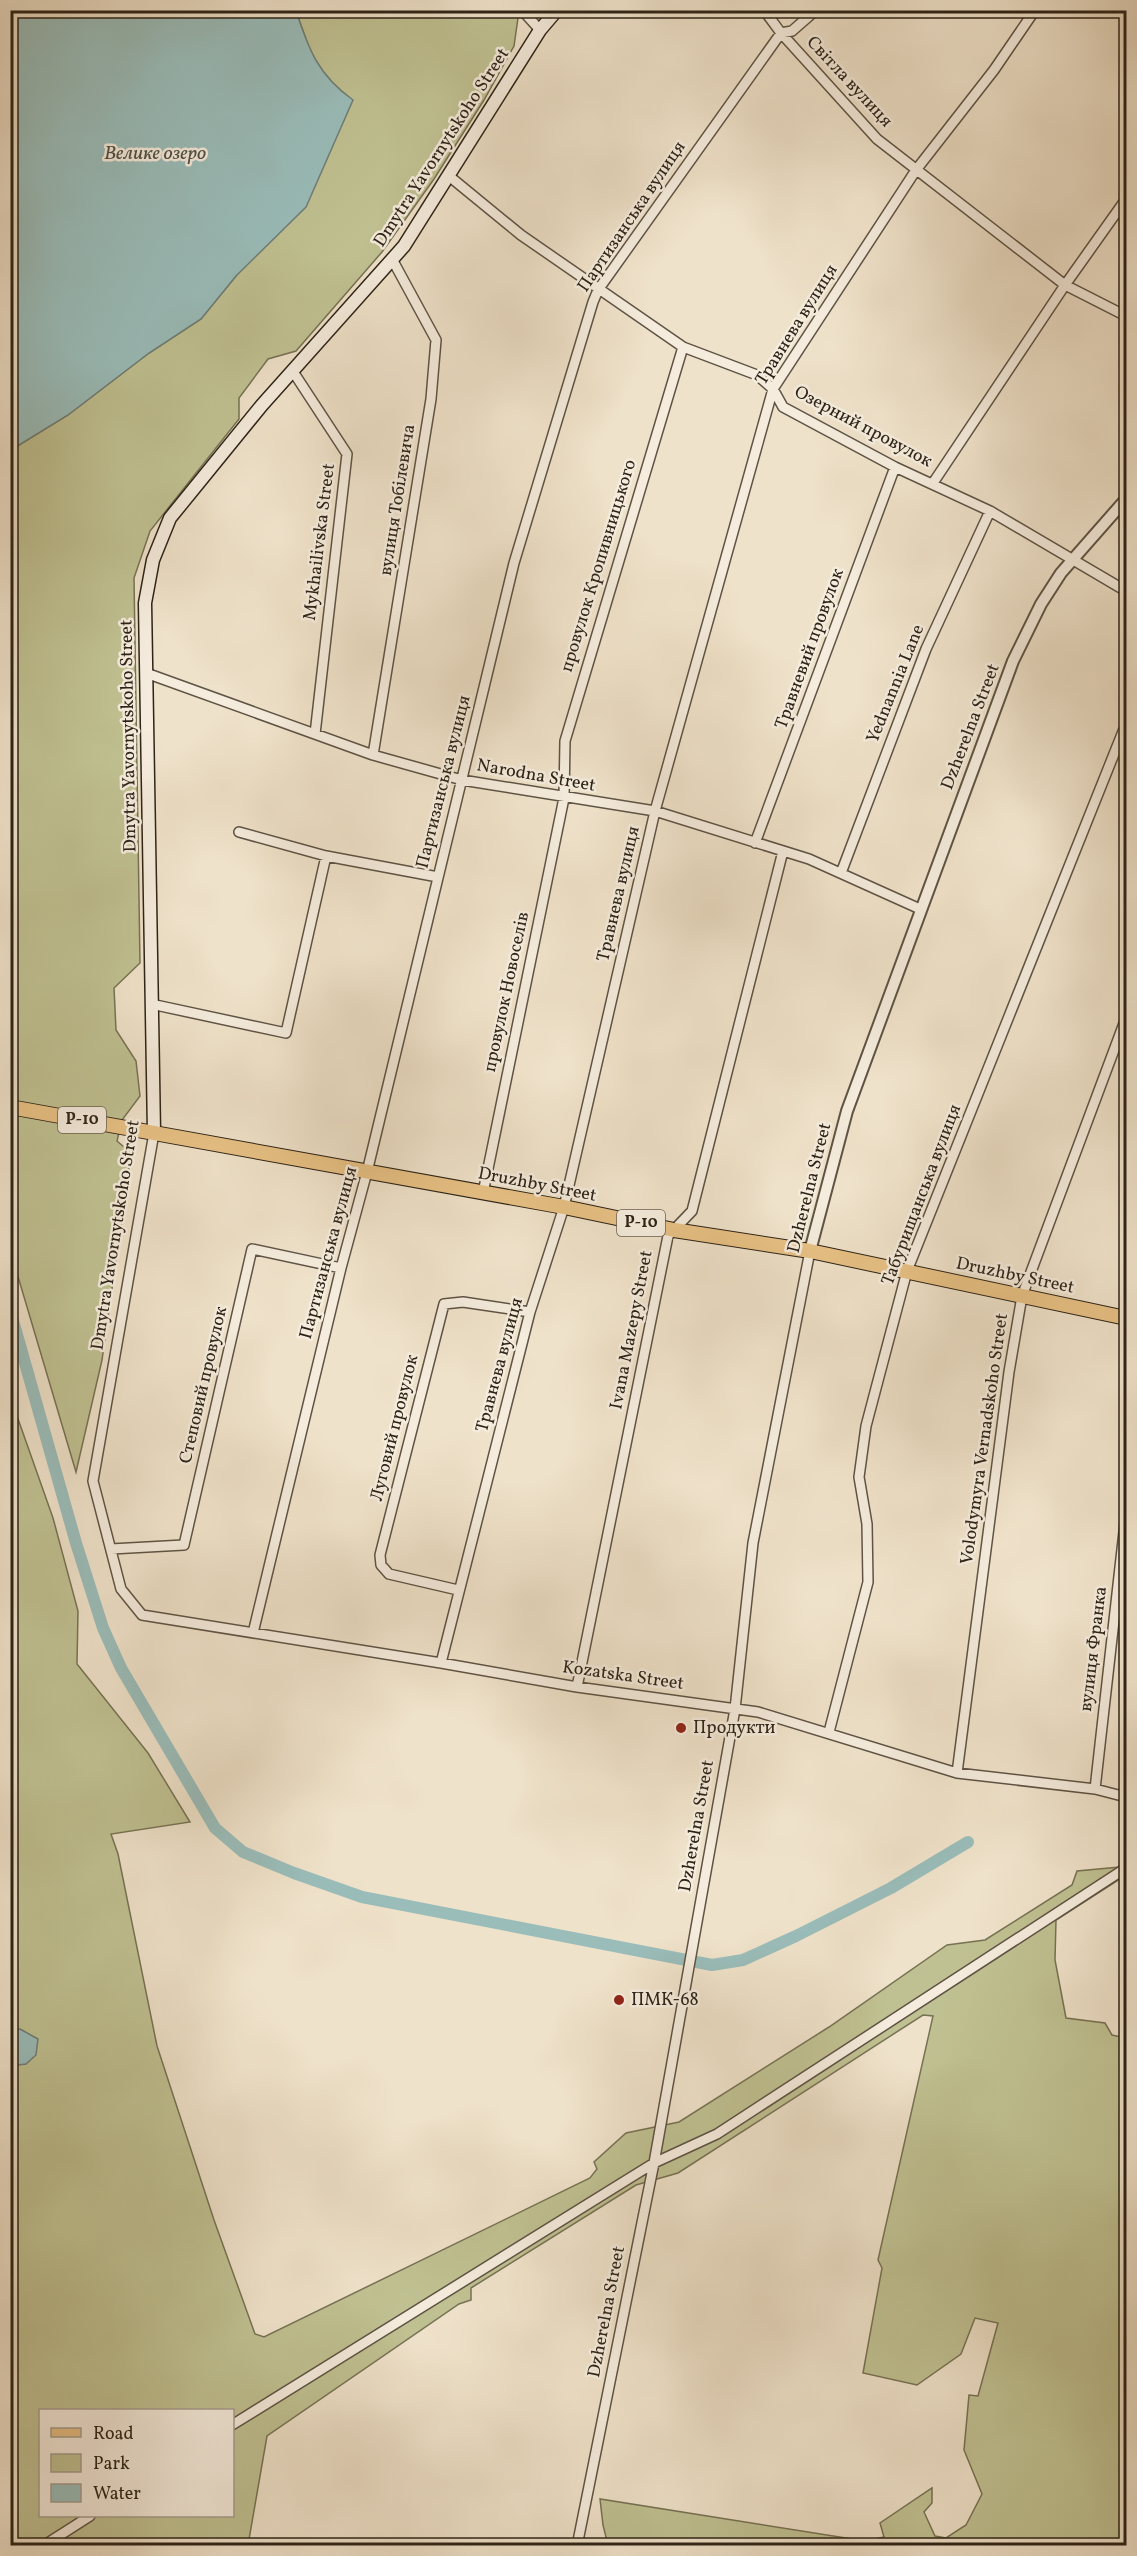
<svg xmlns="http://www.w3.org/2000/svg" width="1137" height="2556" font-family="Vollkorn,serif">
<style>
.green{fill:#c0c192;stroke:#767254;stroke-width:1.5;fill-rule:evenodd}
.water{fill:#9abdba;stroke:#6e7f79;stroke-width:1.5}
.lines{fill:none;stroke-linecap:round;stroke-linejoin:round}
.canal{stroke:#9abdba;stroke-width:12}
.minor-casing{stroke:#5e5344;stroke-width:12}
.tertiary-casing{stroke:#5e5344;stroke-width:14}
.secondary-casing{stroke:#2d2317;stroke-width:15}
.primary-casing{stroke:#2d2317;stroke-width:16}
.minor{stroke:#f5ecdd;stroke-width:9}
.tertiary{stroke:#f5ecdd;stroke-width:10}
.secondary{stroke:#f5ecdd;stroke-width:12}
.primary{stroke:#e8c185;stroke-width:14}
.poi-dot{fill:#8f2418;stroke:#f5ecdd;stroke-width:2}
.labels{text-anchor:middle;dominant-baseline:central;stroke-width:5;stroke-linejoin:round;paint-order:stroke}
.shield{fill:#f5ecdd;stroke:#695f52;stroke-width:1.5}
.shield-label{font-size:16px;font-weight:bold;fill:#2d2317}
.street-label{font-size:18px;fill:#2d2317;stroke:#f5ecdd}
.poi-label{font-size:18px;fill:#2d2317;stroke:#f5ecdd;text-anchor:start}
.water-label{font-size:20px;font-style:italic;fill:#4e5148;stroke:#f5ecdd}
</style>
<rect width="100%" height="100%" fill="#efe2ca"/>
<filter id="stains"><feTurbulence type="fractalNoise" baseFrequency=".00333" numOctaves="4"/><feColorMatrix values="0 0 0 0 .2 0 0 0 0 .09 0 0 0 0 .02 0 0 0 .5 -.17"/></filter>
<radialGradient id="worn" r=".72"><stop offset=".6" stop-color="#630" stop-opacity="0"/><stop offset="1" stop-color="#630" stop-opacity=".3"/></radialGradient>
<path class="green" d="M 296,11 L 513,11 L 518,18 L 514,46 L 484,100 L 434,179 L 382,252 L 296,351 L 268,359 L 239,398 L 239,419 L 150,531 L 134,578 L 140,963 L 114,988 L 116,1030 L 136,1061 L 140,1096 L 122,1120 L 117,1141 L 131,1153 L 102,1360 L 76,1472 L 11,1253 L 11,450 L 68,415 L 149,353 L 201,319 L 236,276 L 336,88 L 314,62 Z
M 11,1399 L 53,1518 L 78,1611 L 77,1664 L 148,1753 L 190,1822 L 111,1834 L 118,1854 L 157,2046 L 214,2220 L 255,2334 L 264,2337 L 590,2178 L 597,2169 L 594,2162 L 626,2133 L 679,2122 L 829,2027 L 947,1945 L 985,1940 L 1072,1885 L 1077,1871 L 1120,1867 L 1126,1862 L 1126,1875 L 1056,1920 L 1055,1960 L 1066,2018 L 1105,2023 L 1112,2035 L 1126,2038 L 1126,2545 L 608,2545 L 603,2525 L 600,2499 L 865,2541 L 884,2537 L 880,2523 L 932,2488 L 932,2503 L 924,2512 L 935,2536 L 946,2538 L 966,2525 L 982,2494 L 964,2450 L 969,2395 L 978,2396 L 998,2323 L 975,2318 L 961,2354 L 917,2385 L 863,2373 L 882,2268 L 878,2260 L 933,2016 L 923,2015 L 678,2173 L 636,2185 L 471,2288 L 471,2300 L 459,2304 L 267,2436 L 248,2545 L 11,2545 ZM 40,2410 L 232,2410 L 232,2516 L 40,2516 Z"/>
<path class="water" d="M 11,10 L 296,11 C 309,50 318,75 353,100 L 306,207 L 236,276 L 201,319 L 149,353 L 68,415 L 11,450 Z
M 20,2029 L 38,2039 L 36,2055 L 26,2064 L 11,2066 L 11,2031 Z"/>
<g class="lines">
<path class="canal" d="M 10,1310 L 76,1543 L 103,1628 L 121,1668 L 215,1828 L 243,1852 L 294,1873 L 362,1897 L 712,1965 L 743,1960 L 796,1936 L 891,1888 L 968,1842"/>
<defs>
<path id="minor" d="M 522,10 L 540,30
M 764,10 L 781,33 L 877,139 L 1065,285 L 1126,316
M 449,176 L 521,235 L 683,347 L 757,375 L 773,389 L 783,407 L 895,467 L 990,511 L 1126,591
M 292,370 L 347,454 L 315,734
M 933,483 L 1065,285 L 1126,199
M 146,673 L 373,755 L 462,780 L 655,811 L 809,859 L 920,909
M 373,755 L 431,399 L 436,340 L 392,259
M 239,832 L 326,856
M 755,843 L 895,467
M 841,873 L 926,649 L 990,511
M 151,1004 L 286,1033 L 326,856 L 438,877
M 154,1133 L 93,1481 L 121,1589 L 142,1615 L 441,1663 L 577,1687 L 758,1712 L 957,1773 L 1095,1789 L 1126,1797
M 483,1193 L 564,798 L 565,741 L 683,347
M 111,1549 L 184,1545 L 252,1249 L 341,1268
M 458,1590 L 389,1574 L 381,1565 L 380,1555 L 444,1304 L 463,1302 L 530,1312
M 253,1633 L 341,1268 L 367,1172 L 514,563 L 593,302 L 598,290 L 781,33 L 792,31 L 816,10
M 441,1663 L 530,1312 L 564,1207 L 655,811 L 773,389 L 916,170 L 994,70 L 1035,10
M 577,1687 L 668,1236 L 692,1211 L 783,851
M 829,1732 L 868,1582 L 867,1524 L 859,1477 L 866,1426 L 907,1271 L 1126,724
M 957,1773 L 1009,1372 L 1022,1296 L 1126,1018
M 1095,1789 L 1126,1514
M 232,2425 L 654,2163 L 717,2134 L 1126,1868
M 43,2546 L 90,2516
M 577,2546 L 654,2163 L 735,1709 L 753,1543 L 810,1251"/>
<path id="tertiary" d="M 810,1251 L 847,1111 L 1013,661 L 1041,604 L 1061,573 L 1126,499"/>
<path id="secondary" d="M 154,1133 L 145,603 L 153,560 L 170,518 L 262,405 L 404,246 L 540,30 L 557,10"/>
<path id="primary" d="M 10,1107 L 564,1207 L 674,1230 L 810,1251 L 1126,1318"/>
</defs>
<use href="#minor" class="minor-casing"/>
<use href="#tertiary" class="tertiary-casing"/>
<use href="#secondary" class="secondary-casing"/>
<use href="#primary" class="primary-casing"/>
<use href="#minor" class="minor"/>
<use href="#tertiary" class="tertiary"/>
<use href="#secondary" class="secondary"/>
<use href="#primary" class="primary"/>
</g>
<g class="poi-dot">
<circle cx="681" cy="1728" r="6"/>
<circle cx="619" cy="2000" r="6"/>
</g>
<g class="labels">
<g class="shield">
<rect x="58" y="1107" width="48" height="26" rx="4.5"/>
<rect x="617" y="1210" width="48" height="26" rx="4.5"/>
</g>
<g class="shield-label">
<text x="82" y="1120">Р-10</text>
<text x="641" y="1223">Р-10</text>
</g>
<g class="street-label">
<text transform="translate(849 82) rotate(47)">Світла вулиця</text>
<text transform="translate(442 148) rotate(-57)">Dmytra Yavornytskoho Street</text>
<text transform="translate(632 217) rotate(-56)">Партизанська вулиця</text>
<text transform="translate(797 325) rotate(-58)">Травнева вулиця</text>
<text transform="translate(863 427) rotate(28)">Озерний провулок</text>
<text transform="translate(398 500) rotate(-81)">вулиця Тобілевича</text>
<text transform="translate(320 542) rotate(-83)">Mykhailivska Street</text>
<text transform="translate(599 566) rotate(-73)">провулок Кропивницького</text>
<text transform="translate(810 649) rotate(-70)">Травневий провулок</text>
<text transform="translate(896 684) rotate(-68)">Yednannia Lane</text>
<text transform="translate(971 727) rotate(-69)">Dzherelna Street</text>
<text transform="translate(129 736) rotate(-91)">Dmytra Yavornytskoho Street</text>
<text transform="translate(536 776) rotate(10)">Narodna Street</text>
<text transform="translate(444 782) rotate(-76)">Партизанська вулиця</text>
<text transform="translate(619 894) rotate(-77)">Травнева вулиця</text>
<text transform="translate(507 992) rotate(-78)">провулок Новоселів</text>
<text transform="translate(537 1185) rotate(11)">Druzhby Street</text>
<text transform="translate(810 1188) rotate(-76)">Dzherelna Street</text>
<text transform="translate(922 1195) rotate(-69)">Табурищанська вулиця</text>
<text transform="translate(116 1235) rotate(-81)">Dmytra Yavornytskoho Street</text>
<text transform="translate(329 1253) rotate(-75)">Партизанська вулиця</text>
<text transform="translate(1015 1276) rotate(12)">Druzhby Street</text>
<text transform="translate(632 1330) rotate(-79)">Ivana Mazepy Street</text>
<text transform="translate(500 1365) rotate(-75)">Травнева вулиця</text>
<text transform="translate(204 1385) rotate(-77)">Степовий провулок</text>
<text transform="translate(395 1428) rotate(-76)">Луговий провулок</text>
<text transform="translate(985 1439) rotate(-82)">Volodymyra Vernadskoho Street</text>
<text transform="translate(1094 1649) rotate(-83)">вулиця Франка</text>
<text transform="translate(623 1676) rotate(8)">Kozatska Street</text>
<text transform="translate(697 1826) rotate(-80)">Dzherelna Street</text>
<text transform="translate(607 2312) rotate(-79)">Dzherelna Street</text>
</g>
<g class="poi-label">
<text x="693" y="1728">Продукти</text>
<text x="631" y="2000">ПМК-68</text>
</g>
<g class="water-label">
<text x="155" y="154">Велике озеро</text>
</g>
</g>
<rect width="1137" height="2556" fill="none" stroke="#efe2ca" stroke-width="36"/>
<rect x="12" y="12" width="1113" height="2532" fill="none" stroke="#2d2317" stroke-width="3"/>
<rect x="18" y="18" width="1101" height="2520" fill="none" stroke="#2d2317" stroke-width="1.5"/>
<rect x="39" y="2409" width="195" height="108" fill="#f5ecdd" stroke="#a59c8e" stroke-width="1.5"/>
<rect x="51" y="2428" width="30" height="9" fill="#e8c185" stroke="#a59c8e" stroke-width="1.5"/>
<text x="93" y="2439" font-size="18" fill="#2d2317">Road</text>
<rect x="51" y="2454" width="30" height="18" fill="#c0c192" stroke="#a59c8e" stroke-width="1.5"/>
<text x="93" y="2469" font-size="18" fill="#2d2317">Park</text>
<rect x="51" y="2484" width="30" height="18" fill="#9abdba" stroke="#a59c8e" stroke-width="1.5"/>
<text x="93" y="2499" font-size="18" fill="#2d2317">Water</text>
<rect width="100%" height="100%" filter="url(#stains)"/>
<rect width="100%" height="100%" fill="url(#worn)"/>
</svg>
